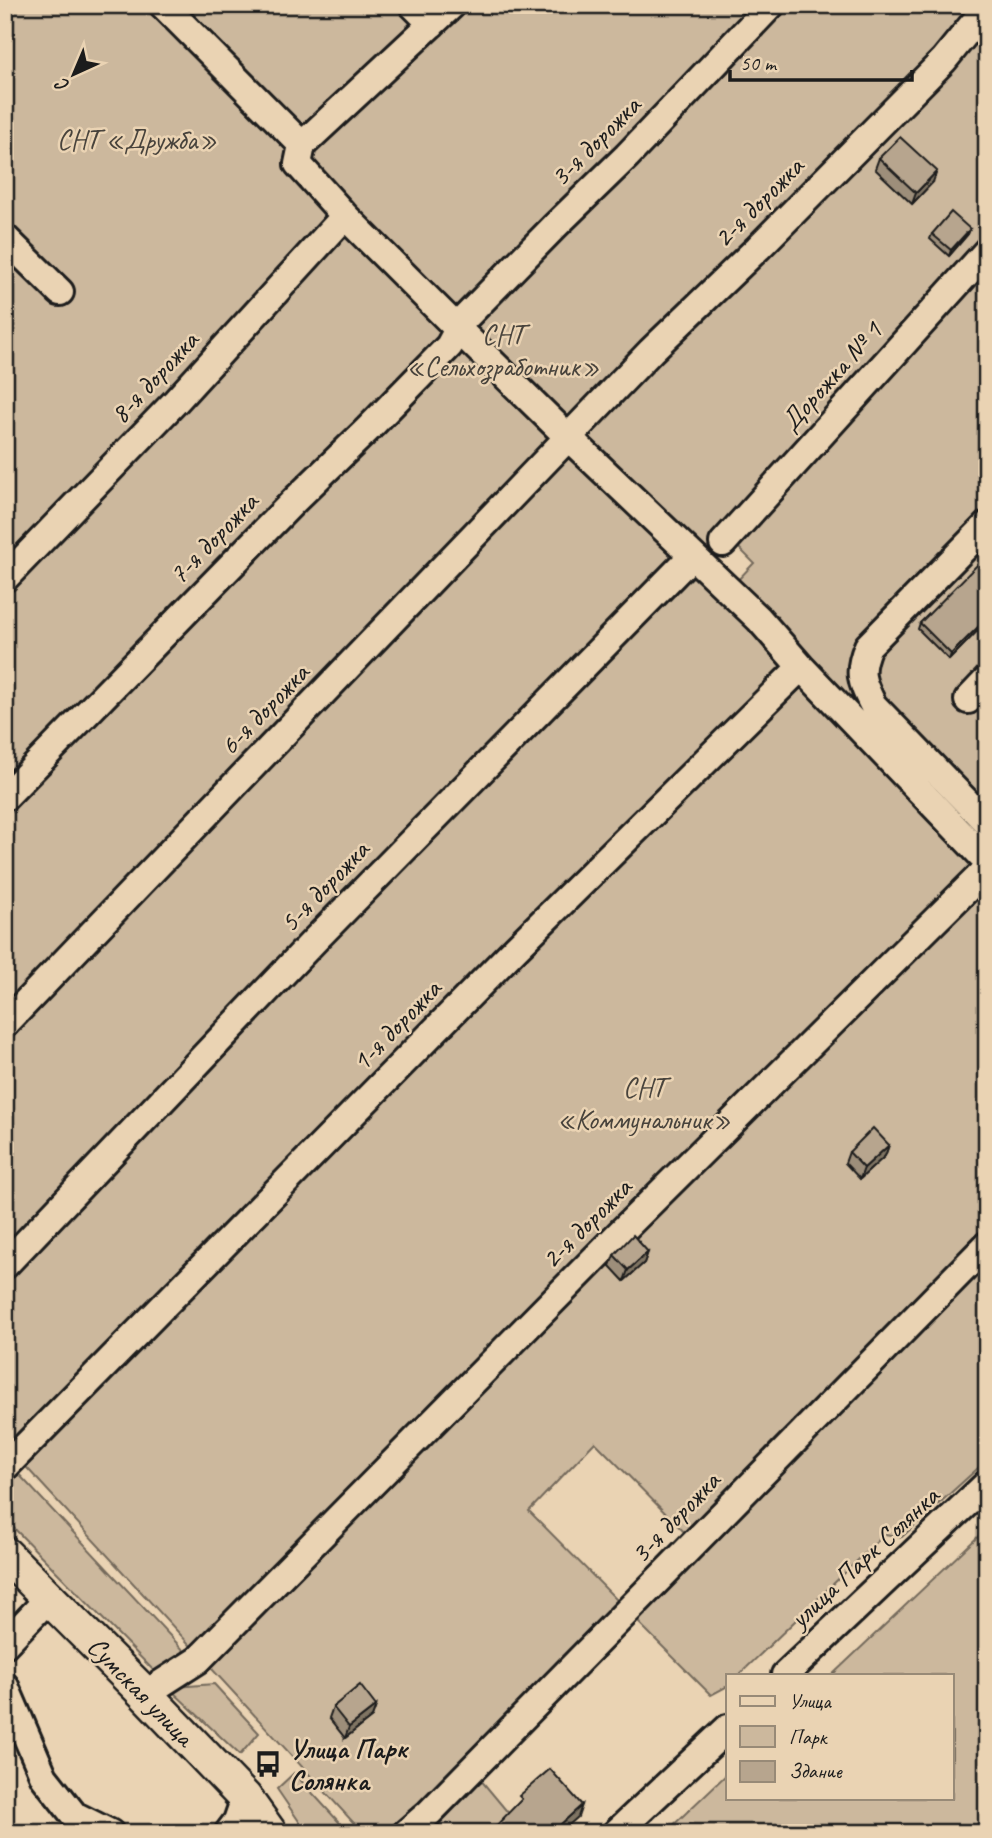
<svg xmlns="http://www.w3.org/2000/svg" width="992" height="1838" font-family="Caveat,sans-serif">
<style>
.green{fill:#ccb89d;stroke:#746a5c;stroke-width:2}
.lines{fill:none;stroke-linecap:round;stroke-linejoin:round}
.minor-casing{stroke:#1c1c1c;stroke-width:32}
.major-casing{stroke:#1c1c1c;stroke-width:38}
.minor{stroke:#ead3b3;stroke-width:26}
.major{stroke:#ead3b3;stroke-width:33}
.wall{fill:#9d8e7a;stroke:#1c1c1c;stroke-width:2}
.shaded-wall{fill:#807463;stroke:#1c1c1c;stroke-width:2}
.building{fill:#b7a58e;stroke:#1c1c1c;stroke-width:2}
.labels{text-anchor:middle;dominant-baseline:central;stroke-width:5;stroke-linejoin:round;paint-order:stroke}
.park-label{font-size:28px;fill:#48433c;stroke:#ead3b3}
.street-label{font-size:28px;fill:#1c1c1c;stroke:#ead3b3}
.poi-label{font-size:28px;font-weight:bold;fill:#1c1c1c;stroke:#ead3b3;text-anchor:start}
</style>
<rect width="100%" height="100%" fill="#ead3b3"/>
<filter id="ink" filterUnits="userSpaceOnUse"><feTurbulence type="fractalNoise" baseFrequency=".0143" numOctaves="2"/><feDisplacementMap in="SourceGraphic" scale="14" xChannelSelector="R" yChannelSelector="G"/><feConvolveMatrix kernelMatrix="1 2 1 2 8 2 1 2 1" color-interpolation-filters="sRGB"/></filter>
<g filter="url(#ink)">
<path class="green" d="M 5,5 L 987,5 L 987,235 L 695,562 L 987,864 L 987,1460 L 902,1537 L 885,1534 L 739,1675 L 728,1675 L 728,1686 L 711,1695 L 630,1614 L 698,1546 L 595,1442 L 529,1511 L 617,1600 L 619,1606 L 475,1773 L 525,1833 L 363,1833 L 5,1444 Z
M 987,265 L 987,847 L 735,583 L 754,563 L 733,542 Z
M 13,1468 L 188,1655 L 157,1674 L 5,1519 L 5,1476 Z
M 987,1528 L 987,1833 L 665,1833 L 728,1773 L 728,1798 L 952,1798 L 952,1675 L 832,1675 Z
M 214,1684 L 259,1733 L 240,1755 L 172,1691 L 176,1687 Z
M 294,1773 L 349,1833 L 307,1833 L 277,1789 Z"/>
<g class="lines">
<defs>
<path id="minor" d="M 163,5 L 302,145 L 298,164 L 345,216 L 458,329 L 569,438 L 759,619 L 801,667 L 987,861
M 413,5 L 432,24
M 302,145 L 452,5
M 5,238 L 60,292
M 987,525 L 868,646 C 857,672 861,681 873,705 L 987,823
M 723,543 L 987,251
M 5,578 L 176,401 L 345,216
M 968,700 L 987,680
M 5,797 L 295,500 L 368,429 L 449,346 L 463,320 L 555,226 L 627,156 L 771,5
M 5,1024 L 651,351 L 758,248 L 944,60 L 987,7
M 5,1265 L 315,940 L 692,556
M 5,1467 L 514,950 L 801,667
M 5,1644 L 49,1598
M 785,1675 L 987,1484
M 5,1686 L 44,1777 L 74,1815 L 110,1833
M 145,1694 L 198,1660 L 622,1231 L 987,869
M 228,1833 L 237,1821 L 245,1798
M 406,1833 L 429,1813 L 987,1245
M 616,1833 L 728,1728"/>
<path id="major" d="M 5,1554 L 145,1694 L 245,1798 L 270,1833"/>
</defs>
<use href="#minor" class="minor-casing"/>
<use href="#major" class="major-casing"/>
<use href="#minor" class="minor"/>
<use href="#major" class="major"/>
</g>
<path class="wall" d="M 879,158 L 933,182 L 912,204 L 875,169 Z
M 970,229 L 968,234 L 949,256 L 930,239 L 932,234 Z
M 987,564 L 987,621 L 949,660 L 918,629 L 920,623 Z
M 987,739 L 987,754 L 981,749 L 983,743 Z
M 889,1145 L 885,1156 L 860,1179 L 845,1163 L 849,1152 Z
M 648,1252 L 644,1263 L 624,1281 L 610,1266 L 614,1255 Z
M 376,1706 L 372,1717 L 345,1738 L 329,1718 L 333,1707 Z"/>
<path class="shaded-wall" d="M 937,171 L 933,182 L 912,204 L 916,193 Z
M 970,229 L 968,234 L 949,256 L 951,250 Z
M 987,618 L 987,621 L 949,660 L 951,654 Z
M 889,1145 L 885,1156 L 860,1179 L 864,1168 Z
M 648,1252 L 644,1263 L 624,1281 L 628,1270 Z
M 376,1706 L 372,1717 L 345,1738 L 349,1727 Z
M 582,1805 L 578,1817 L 560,1833 L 551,1833 Z"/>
<path class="building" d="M 900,137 L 937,171 L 916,193 L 879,158 Z
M 951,212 L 970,229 L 951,250 L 932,234 Z
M 982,560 L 987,564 L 987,618 L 951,654 L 920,623 Z
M 873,1128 L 889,1145 L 864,1168 L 849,1152 Z
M 633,1235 L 648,1252 L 628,1270 L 614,1255 Z
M 360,1685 L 376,1706 L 349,1727 L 333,1707 Z
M 550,1769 L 582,1805 L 551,1833 L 489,1833 L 522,1799 L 519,1796 Z"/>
</g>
<defs>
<symbol id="bus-bare" viewBox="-9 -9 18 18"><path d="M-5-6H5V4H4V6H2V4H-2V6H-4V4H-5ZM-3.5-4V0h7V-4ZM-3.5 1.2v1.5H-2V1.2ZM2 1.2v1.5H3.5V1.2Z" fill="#1c1c1c" stroke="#ead3b3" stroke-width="2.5" paint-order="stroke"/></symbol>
</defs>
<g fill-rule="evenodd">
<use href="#bus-bare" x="249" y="1745" width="38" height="38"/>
</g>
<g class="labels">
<g class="park-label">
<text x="137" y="139">СНТ «Дружба»</text>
<text x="503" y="334">СНТ<tspan x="503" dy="32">«Сельхозработник»</tspan></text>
<text x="644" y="1087">СНТ<tspan x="644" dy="32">«Коммунальник»</tspan></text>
</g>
<g class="street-label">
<text transform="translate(595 141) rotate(-45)">3-я дорожка</text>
<text transform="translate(758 202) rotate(-45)">2-я дорожка</text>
<text transform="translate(831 376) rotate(-48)">Дорожка № 1</text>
<text transform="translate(154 377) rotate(-47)">8-я дорожка</text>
<text transform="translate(213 538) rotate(-46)">7-я дорожка</text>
<text transform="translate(264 709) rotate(-46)">6-я дорожка</text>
<text transform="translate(324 886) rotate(-46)">5-я дорожка</text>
<text transform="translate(396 1025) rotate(-46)">1-я дорожка</text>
<text transform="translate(586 1223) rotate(-45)">2-я дорожка</text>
<text transform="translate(675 1517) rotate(-46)">3-я дорожка</text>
<text transform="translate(864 1557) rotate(-43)">улица Парк Солянка</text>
<text transform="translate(141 1691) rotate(46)">Сумская улица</text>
</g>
<g class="poi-label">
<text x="289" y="1748">Улица Парк<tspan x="289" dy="32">Солянка</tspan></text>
</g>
</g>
<rect width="992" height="1838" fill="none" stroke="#ead3b3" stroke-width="28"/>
<rect x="14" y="14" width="964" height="1810" fill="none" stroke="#1c1c1c" stroke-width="2.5" filter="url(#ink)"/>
<rect x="726" y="1674" width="228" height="126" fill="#ead3b3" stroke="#988a77" stroke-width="2"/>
<rect x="740" y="1696" width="35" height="10" fill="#ead3b3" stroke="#988a77" stroke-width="2"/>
<text x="789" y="1708" font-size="21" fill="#1c1c1c">Улица</text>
<rect x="740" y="1726" width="35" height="21" fill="#ccb89d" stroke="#988a77" stroke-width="2"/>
<text x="789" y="1744" font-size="21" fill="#1c1c1c">Парк</text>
<rect x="740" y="1761" width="35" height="21" fill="#b7a58e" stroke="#988a77" stroke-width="2"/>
<text x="789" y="1778" font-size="21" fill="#1c1c1c">Здание</text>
<g transform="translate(74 74) rotate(224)" stroke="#ead3b3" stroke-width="5" paint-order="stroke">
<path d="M0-5L12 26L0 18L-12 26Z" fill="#1c1c1c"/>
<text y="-10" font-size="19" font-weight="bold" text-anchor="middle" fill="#1c1c1c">С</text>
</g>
<path d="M730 70v10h182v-10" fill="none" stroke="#1c1c1c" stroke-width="3.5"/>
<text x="740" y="70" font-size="21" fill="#1c1c1c" stroke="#ead3b3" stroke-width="5" paint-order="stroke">50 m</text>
</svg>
